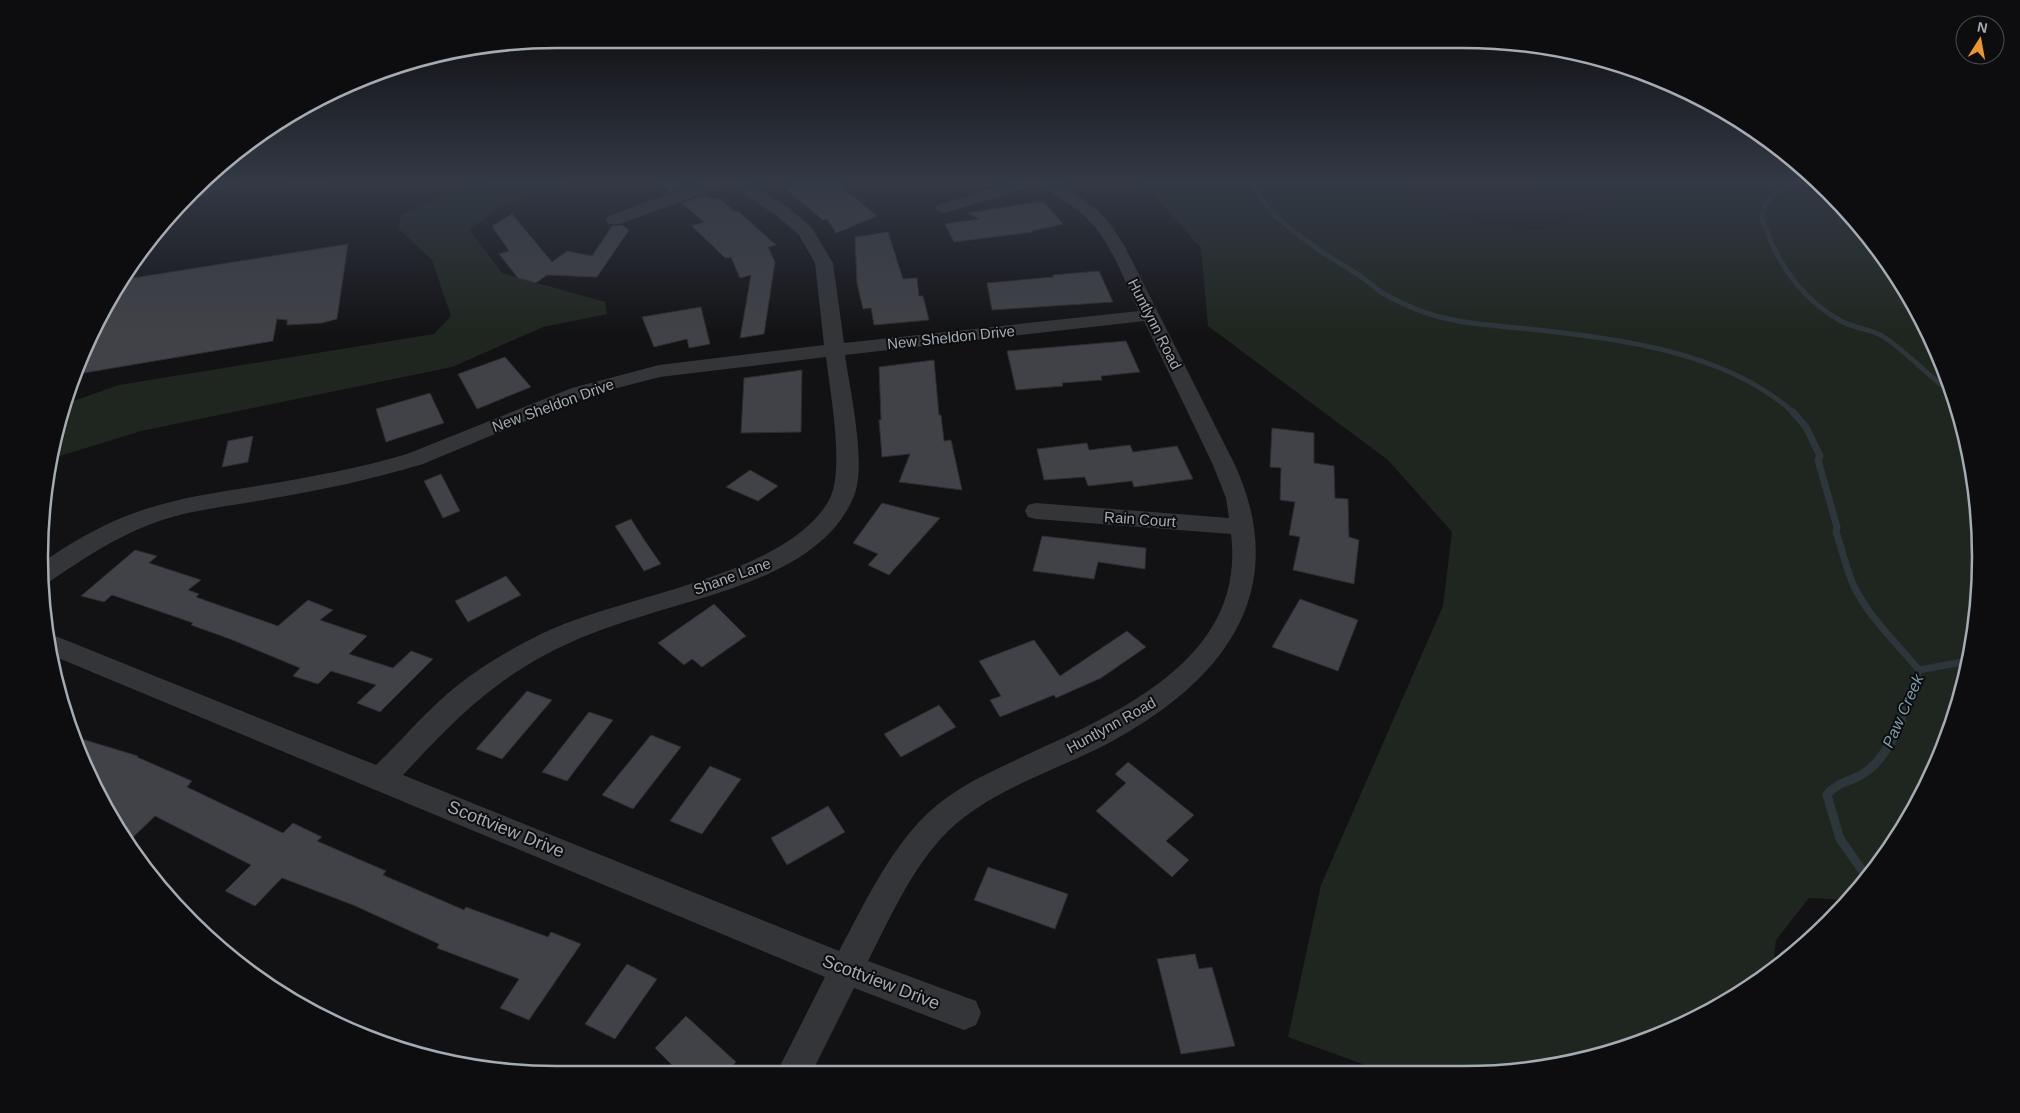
<svg xmlns="http://www.w3.org/2000/svg" width="2020" height="1113" font-family="Arial,sans-serif">
<style>
.built{fill:#1e1e21}
.green{fill:#1f261f}
.lines{fill:none;stroke-linecap:round;stroke-linejoin:round}
.stream-far2{stroke:#2c363b;stroke-width:5}
.stream-far1{stroke:#2c363b;stroke-width:7}
.stream{stroke:#2c363b;stroke-width:9}
.building{fill:#414247;stroke:#2c2d30}
.minor{fill:#333538;fill-rule:evenodd}
.labels{text-anchor:middle;dominant-baseline:central;stroke-width:4;stroke-linejoin:round;paint-order:stroke}
.street-label{font-size:15px;fill:#a4abb3;stroke:#0d0d0f}
.water-label{font-size:16px;font-style:italic;fill:#7d9dad;stroke:#0d0d0f}
.near-street-label{font-size:18px;fill:#a4abb3;stroke:#0d0d0f}
.rim{fill:none;stroke:#a4abb3;stroke-width:2.5}
</style>
<rect width="100%" height="100%" fill="#121214"/>
<path class="built" d="M 1406,180 L 1641,180 L 1585,216 L 1539,230 L 1494,227 L 1435,210 L 1407,186 Z"/>
<path class="green" d="M 492,180 L 576,180 L 497,209 L 470,230 L 502,273 L 605,302 L 607,314 L 543,327 L 452,367 L 141,431 L 50,459 L 56,423 L 62,405 L 119,385 L 434,334 L 451,316 L 432,260 L 398,228 L 402,214 L 449,194 Z
M 1140,180 L 1406,180 L 1407,186 L 1435,210 L 1494,227 L 1539,230 L 1585,216 L 1641,180 L 1817,180 L 1874,241 L 1928,327 L 1964,422 L 1980,522 L 1977,624 L 1954,723 L 1912,815 L 1850,900 L 1809,898 L 1776,940 L 1773,968 L 1751,987 L 1630,1047 L 1531,1070 L 1379,1070 L 1288,1037 L 1321,885 L 1443,606 L 1452,532 L 1388,460 L 1208,326 L 1201,248 Z"/>
<g class="lines">
<path class="stream-far2" d="M 1252,180 C 1262,210 1294,232 1319,250 C 1333,260 1349,268 1363,278 C 1369,282 1375,288 1381,292 C 1394,300 1418,311 1433,315 C 1463,324 1498,326 1530,329 C 1618,339 1727,351 1795,414
M 1796,180 C 1783,188 1765,197 1762,214 C 1761,220 1765,226 1767,232 C 1781,269 1806,302 1841,321 C 1855,329 1870,328 1884,337 C 1908,353 1928,376 1952,393"/>
<path class="stream-far1" d="M 1793,412 L 1806,427 L 1820,456 L 1818,460 L 1837,527 L 1836,532 C 1842,549 1846,568 1853,584 C 1868,617 1896,642 1919,670
M 1919,670 L 1968,661
M 1901,717 L 1917,683 L 1919,670"/>
<path class="stream" d="M 1867,877 L 1840,839 L 1827,795 C 1835,783 1849,782 1861,775 C 1881,764 1891,741 1902,722 L 1901,716"/>
</g>
<path class="building" d="M 655,180 L 674,180 L 685,186 L 669,192 Z
M 803,180 L 834,180 L 877,216 L 836,233 L 827,219 L 823,220 L 784,188 Z
M 704,195 L 713,199 L 718,197 L 735,212 L 738,211 L 776,245 L 768,247 L 775,262 L 764,334 L 740,338 L 751,275 L 740,278 L 731,257 L 725,258 L 692,226 L 704,222 L 682,203 Z
M 1043,201 L 1063,224 L 1032,231 L 1033,232 L 954,242 L 945,224 L 979,219 L 968,213 Z
M 512,214 L 552,262 L 567,251 L 592,256 L 612,226 L 622,225 L 629,230 L 597,277 L 547,275 L 536,283 L 518,278 L 499,254 L 509,251 L 492,226 Z
M 888,232 L 903,279 L 917,278 L 919,296 L 923,296 L 929,320 L 874,325 L 871,308 L 863,309 L 857,283 L 855,237 Z
M 348,244 L 337,319 L 322,323 L 287,325 L 287,320 L 277,319 L 273,341 L 72,375 L 78,358 L 120,280 Z
M 1099,271 L 1113,302 L 992,310 L 987,283 L 1053,277 L 1053,275 Z
M 701,307 L 710,344 L 689,348 L 687,339 L 654,347 L 642,317 Z
M 1126,341 L 1140,372 L 1101,376 L 1102,380 L 1062,383 L 1063,386 L 1016,390 L 1007,351 Z
M 505,357 L 531,387 L 477,409 L 458,374 Z
M 934,360 L 939,415 L 941,415 L 944,441 L 951,440 L 962,490 L 899,482 L 910,454 L 882,457 L 879,420 L 881,420 L 879,367 Z
M 802,370 L 801,432 L 741,433 L 744,378 Z
M 430,393 L 444,423 L 386,442 L 376,409 Z
M 1272,428 L 1314,433 L 1314,463 L 1334,466 L 1335,498 L 1348,499 L 1349,537 L 1359,540 L 1354,584 L 1293,570 L 1300,537 L 1289,535 L 1295,502 L 1280,500 L 1281,468 L 1270,467 Z
M 253,436 L 248,462 L 222,467 L 228,441 Z
M 1087,443 L 1089,450 L 1130,445 L 1133,452 L 1177,446 L 1193,479 L 1134,487 L 1132,481 L 1088,486 L 1085,477 L 1044,480 L 1037,449 Z
M 750,470 L 778,486 L 758,501 L 726,487 Z
M 441,474 L 460,511 L 443,518 L 424,481 Z
M 882,503 L 940,518 L 889,575 L 868,565 L 878,554 L 853,543 Z
M 631,519 L 645,541 L 661,564 L 644,571 L 615,526 Z
M 1042,536 L 1146,548 L 1145,569 L 1098,562 L 1094,579 L 1033,571 Z
M 135,550 L 157,556 L 149,563 L 201,580 L 188,590 L 199,594 L 196,597 L 278,626 L 308,600 L 333,610 L 320,620 L 367,636 L 349,654 L 393,668 L 411,651 L 433,659 L 380,712 L 357,703 L 376,685 L 331,671 L 318,684 L 293,676 L 300,668 L 230,639 L 191,625 L 193,623 L 112,595 L 104,602 L 81,596 Z
M 506,576 L 521,595 L 468,622 L 455,601 Z
M 1300,599 L 1358,620 L 1338,671 L 1272,647 Z
M 714,604 L 746,636 L 702,667 L 692,659 L 684,665 L 658,643 Z
M 1127,631 L 1146,647 L 1101,678 L 1056,698 L 1054,695 L 1000,717 L 990,700 L 1001,696 L 979,661 L 1034,640 L 1060,676 Z
M 527,691 L 552,700 L 502,759 L 476,749 Z
M 939,705 L 956,727 L 901,757 L 884,734 Z
M 589,712 L 613,720 L 567,781 L 542,772 Z
M 651,735 L 681,747 L 633,809 L 602,795 Z
M 72,736 L 138,756 L 137,757 L 192,781 L 187,787 L 283,833 L 293,823 L 322,837 L 317,841 L 386,871 L 383,875 L 464,910 L 466,907 L 548,937 L 551,932 L 581,944 L 529,1020 L 500,1008 L 519,979 L 437,948 L 439,944 L 353,905 L 282,878 L 255,906 L 225,891 L 251,865 L 155,816 L 126,844 L 78,755 Z
M 1128,762 L 1194,815 L 1166,841 L 1189,860 L 1172,877 L 1096,811 L 1126,783 L 1115,774 Z
M 710,766 L 741,779 L 702,834 L 670,821 Z
M 828,806 L 845,832 L 787,865 L 771,838 Z
M 988,867 L 1068,894 L 1055,929 L 974,900 Z
M 1195,954 L 1199,969 L 1212,967 L 1235,1046 L 1181,1054 L 1157,959 Z
M 627,964 L 657,979 L 615,1039 L 585,1024 Z
M 686,1016 L 736,1062 L 727,1072 L 680,1073 L 655,1048 Z"/>
<g class="lines">
<path class="minor" d="M 217,180 L 242,180 L 240,183 L 195,198 L 185,199 L 197,187 Z
M 286,180 L 330,180 L 328,183 C 315,187 296,192 286,180 Z
M 361,180 L 378,180 L 376,183 L 363,183 Z
M 707,180 L 744,180 L 789,208 L 812,228 L 833,263 L 844,343 L 1139,311 C 1126,284 1113,248 1094,226 C 1079,208 1058,196 1038,185 L 944,213 L 938,211 L 936,208 L 938,205 L 1019,180 L 1053,180 L 1081,198 L 1097,210 L 1111,225 L 1124,245 L 1235,465 C 1294,595 1220,684 1107,744 C 1057,770 1001,786 957,823 C 916,858 892,914 868,961 L 976,1001 L 981,1013 L 976,1025 L 964,1030 L 854,988 L 812,1072 L 777,1072 L 825,977 L 51,655 L 47,635 L 58,637 L 376,765 C 400,742 421,717 446,695 C 474,670 507,651 541,634 C 620,595 782,578 828,502 C 846,473 830,392 826,357 L 660,377 L 586,396 L 423,464 C 370,480 317,491 263,500 C 225,507 187,510 151,524 C 114,538 81,560 49,582 L 40,585 L 40,564 C 70,543 102,524 137,512 C 178,497 220,492 263,485 C 311,477 360,468 407,454 L 572,388 L 659,365 L 824,345 L 815,263 L 799,235 L 777,216 L 728,184 L 620,224 L 608,224 L 606,220 L 608,216 ZM 1144,321 L 1213,465 L 1226,498 L 1229,518 L 1036,503 L 1028,505 L 1025,511 L 1028,517 L 1036,519 L 1231,534 C 1249,680 1073,728 973,781 C 956,791 940,801 926,815 C 888,852 864,905 839,951 L 403,775 C 448,727 483,689 543,656 C 574,639 607,627 640,617 C 711,594 823,573 854,496 C 867,464 850,391 845,355 Z"/>
</g>
<linearGradient id="sky" x2="0" y2="1"><stop stop-color="#0a0a0b"/><stop offset="0.54" stop-color="#333945"/><stop offset="1" stop-color="#333945" stop-opacity="0"/></linearGradient>
<rect width="2020" height="336" fill="url(#sky)"/>
<g class="labels">
<g class="street-label">
<text transform="translate(1155 324) rotate(63)">Huntlynn Road</text>
<text transform="translate(951 337) rotate(-6)">New Sheldon Drive</text>
<text transform="translate(553 405) rotate(-20)">New Sheldon Drive</text>
<text transform="translate(1140 519) rotate(4)">Rain Court</text>
<text transform="translate(732 576) rotate(-20)">Shane Lane</text>
<text transform="translate(1111 725) rotate(-29)">Huntlynn Road</text>
</g>
<g class="water-label">
<text transform="translate(1903 711) rotate(-66)">Paw Creek</text>
</g>
<g class="near-street-label">
<text transform="translate(506 829) rotate(22)">Scottview Drive</text>
<text transform="translate(881 982) rotate(21)">Scottview Drive</text>
</g>
</g>
<path d="M0 0H2020V1113H0ZM557 48H1463A509 509 0 0 1 1972 557V557A509 509 0 0 1 1463 1066H557A509 509 0 0 1 48 557V557A509 509 0 0 1 557 48Z" fill="#0d0d0f" fill-rule="evenodd"/>
<path class="rim" d="M557 48H1463A509 509 0 0 1 1972 557V557A509 509 0 0 1 1463 1066H557A509 509 0 0 1 48 557V557A509 509 0 0 1 557 48Z"/>
<g transform="translate(1980 40) rotate(11)"><circle r="24" fill="#0d0d0f" stroke="#494c51"/>
<path d="M0-4L9 19L0 12L-9 19Z" fill="#e89536"/>
<text y="-8" font-size="14" font-weight="bold" text-anchor="middle" fill="#a4abb3">N</text>
</g>
</svg>
